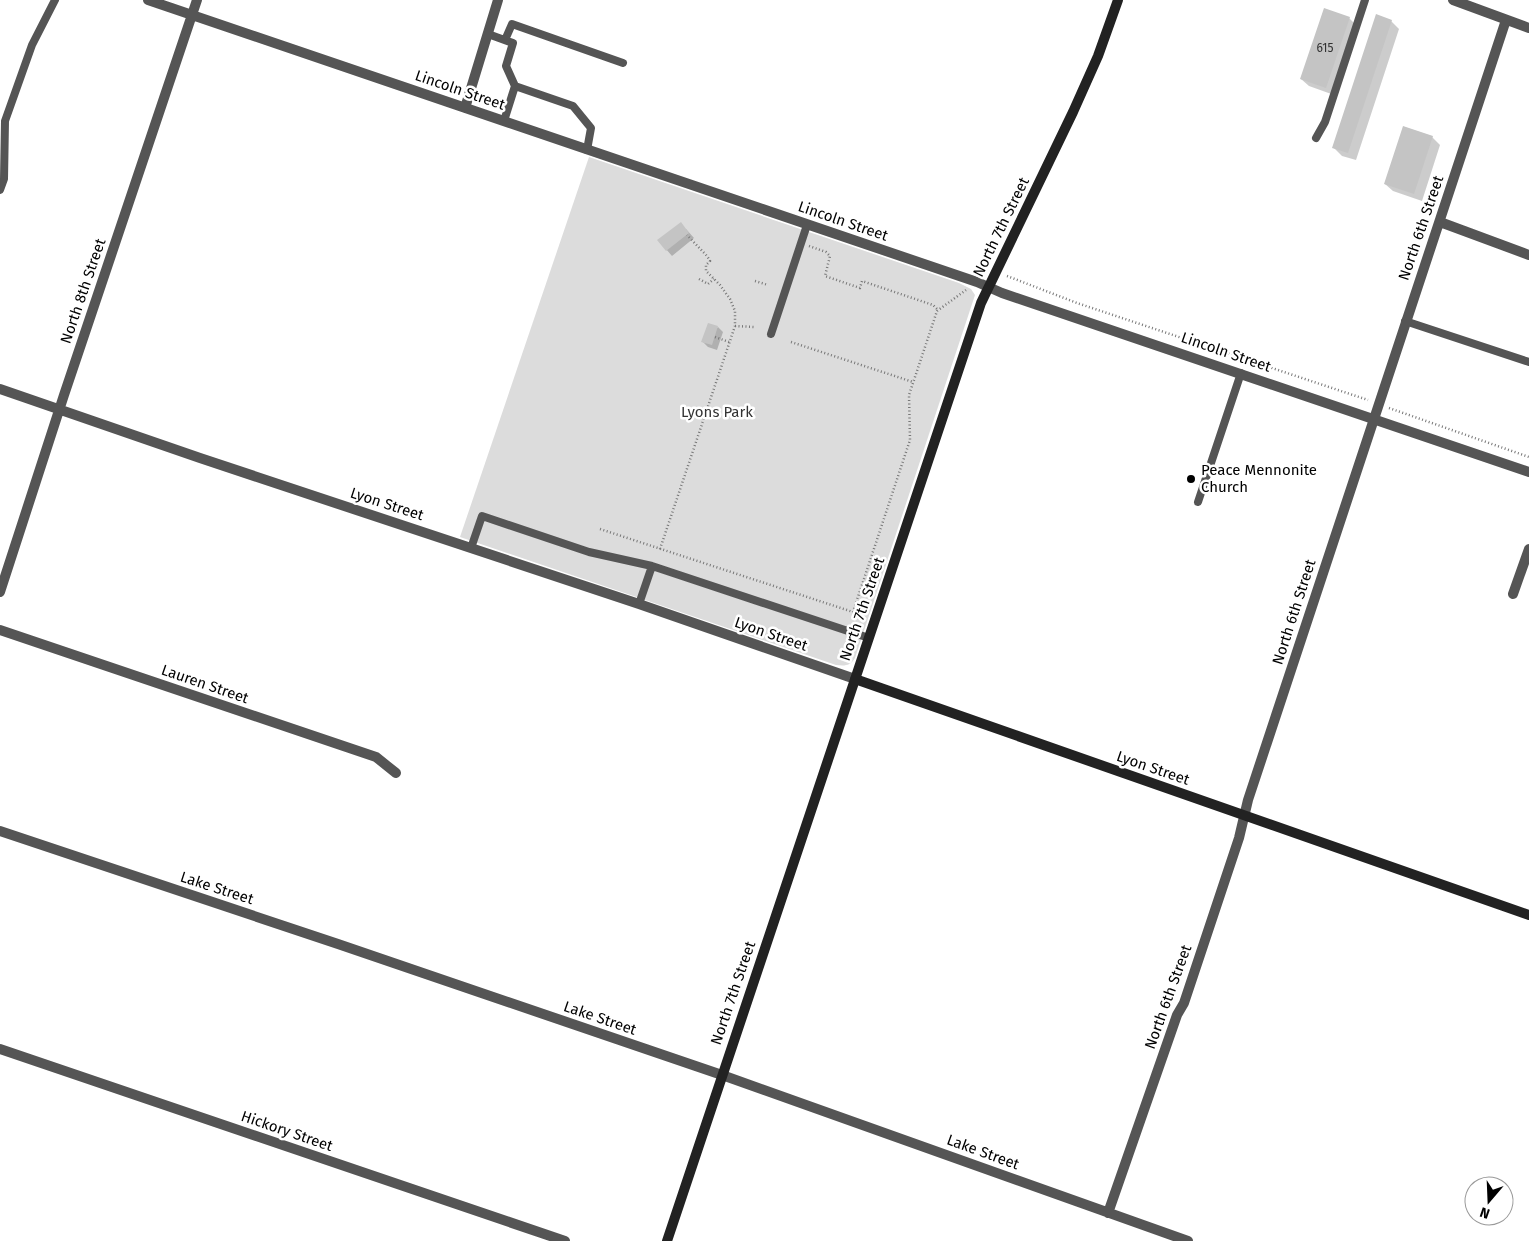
<svg xmlns="http://www.w3.org/2000/svg" width="1529" height="1241" font-family="'Fira Sans',sans-serif">
<style>
.green{fill:#dcdcdc}
.shadow{fill:#0003}
.building{fill:#c4c4c4}
.lines{fill:none;stroke-linecap:round;stroke-linejoin:round}
.path{stroke:#777;stroke-width:2.5;stroke-dasharray:1 2.5;stroke-linecap:butt}
.lane{stroke:#555;stroke-width:8}
.street{stroke:#555;stroke-width:10}
.secondary{stroke:#222;stroke-width:10}
.poi-dot{fill:#000;stroke:#fff;stroke-width:2}
.labels{text-anchor:middle;dominant-baseline:central;stroke-width:5;stroke-linejoin:round;paint-order:stroke}
.number-label{font-size:12px;fill:#313131}
.street-label{font-size:15px;fill:#000;stroke:#fff}
.park-label{font-size:15px;fill:#333;stroke:#fff}
.poi-label{font-size:15px;fill:#000;stroke:#fff;text-anchor:start}
</style>
<rect width="100%" height="100%" fill="#fff"/>
<path class="green" d="M 589,157 L 959,283 L 971,289 L 975,295 L 855,658 C 850,666 845,666 836,665 L 460,537 Z"/>
<path class="shadow" d="M 1349,18 L 1357,26 L 1334,95 L 1309,86 L 1301,79 Z
M 1391,21 L 1399,29 L 1356,160 L 1342,156 L 1334,148 Z
M 1432,137 L 1440,145 L 1422,201 L 1393,191 L 1385,184 Z
M 686,229 L 694,238 L 672,256 L 659,241 Z
M 718,327 L 723,332 L 717,350 L 708,347 L 703,342 Z"/>
<path class="building" d="M 1324,8 L 1350,17 L 1326,88 L 1300,79 Z
M 1376,14 L 1392,20 L 1348,153 L 1332,148 Z
M 1403,126 L 1433,136 L 1414,194 L 1384,184 Z
M 681,222 L 689,233 L 666,251 L 657,240 Z
M 708,323 L 718,326 L 712,345 L 701,342 Z"/>
<g class="lines">
<path class="path" d="M 809,246 L 826,252 L 830,256 L 825,276 L 860,288 L 862,281 L 933,305 L 938,310
M 1007,276 L 1077,303 L 1368,400
M 699,279 L 708,284 L 714,279
M 755,281 L 768,285
M 735,326 L 754,327
M 715,337 L 729,342
M 791,342 L 913,382
M 1389,408 L 1529,457
M 600,529 L 853,612 L 910,440 L 909,395 L 937,311 L 966,290
M 660,549 L 735,326 L 735,311 L 730,299 L 720,285 L 706,271 L 706,265 L 710,261 L 707,256 L 687,235"/>
<path class="lane" d="M 488,34 L 513,43 L 506,66 L 515,86
M 505,40 L 512,24 L 623,63
M 504,121 L 515,86 L 573,106 L 591,128 L 587,150
M 1316,138 L 1325,122 L 1365,0
M 0,190 L 4,179 L 5,121 L 32,45 L 55,0
M 1405,321 L 1529,362
M 771,334 L 807,225
M 1198,502 L 1241,373
M 471,548 L 482,516 L 589,552 L 652,566 L 869,638
M 639,604 L 652,566"/>
<path class="street" d="M 148,0 L 977,282 L 1002,293 L 1529,472
M 1453,0 L 1529,28
M 465,108 L 498,0
M 1440,222 L 1529,255
M 0,389 L 200,458 L 639,604 L 855,679
M 0,592 L 64,395 L 197,0
M 1513,594 L 1529,549
M 0,630 L 376,757 L 396,773
M 0,831 L 338,944 L 722,1075 L 1188,1241
M 0,1049 L 565,1241
M 1108,1213 L 1177,1015 L 1184,1003 L 1239,838 L 1248,800 L 1506,20"/>
<path class="secondary" d="M 855,679 L 1529,915
M 667,1241 L 981,303 L 1073,112 L 1098,56 L 1118,0"/>
</g>
<circle class="poi-dot" cx="1191" cy="479" r="5"/>
<g class="labels">
<g class="number-label">
<text x="1325" y="48">615</text>
</g>
<g class="street-label">
<text transform="translate(460 90) rotate(19)">Lincoln Street</text>
<text transform="translate(843 221) rotate(19)">Lincoln Street</text>
<text transform="translate(1001 227) rotate(-64)">North 7th Street</text>
<text transform="translate(1421 228) rotate(-71)">North 6th Street</text>
<text transform="translate(83 291) rotate(-71)">North 8th Street</text>
<text transform="translate(1226 352) rotate(19)">Lincoln Street</text>
<text transform="translate(387 504) rotate(18)">Lyon Street</text>
<text transform="translate(862 609) rotate(-71)">North 7th Street</text>
<text transform="translate(1294 612) rotate(-72)">North 6th Street</text>
<text transform="translate(771 634) rotate(19)">Lyon Street</text>
<text transform="translate(205 684) rotate(19)">Lauren Street</text>
<text transform="translate(1153 768) rotate(19)">Lyon Street</text>
<text transform="translate(217 888) rotate(18)">Lake Street</text>
<text transform="translate(733 993) rotate(-71)">North 7th Street</text>
<text transform="translate(1168 997) rotate(-70)">North 6th Street</text>
<text transform="translate(600 1018) rotate(19)">Lake Street</text>
<text transform="translate(287 1131) rotate(19)">Hickory Street</text>
<text transform="translate(983 1152) rotate(20)">Lake Street</text>
</g>
<g class="park-label">
<text x="717" y="412">Lyons Park</text>
</g>
<g class="poi-label">
<text x="1201" y="470">Peace Mennonite<tspan x="1201" dy="17">Church</tspan></text>
</g>
</g>
<g transform="translate(1489 1201) rotate(199)"><circle r="24" fill="#ffffff" stroke="#999999"/>
<path d="M0-4L9 19L0 12L-9 19Z" fill="#000000"/>
<text y="-8" font-size="14" font-weight="bold" text-anchor="middle" fill="#000000">N</text>
</g>
</svg>
